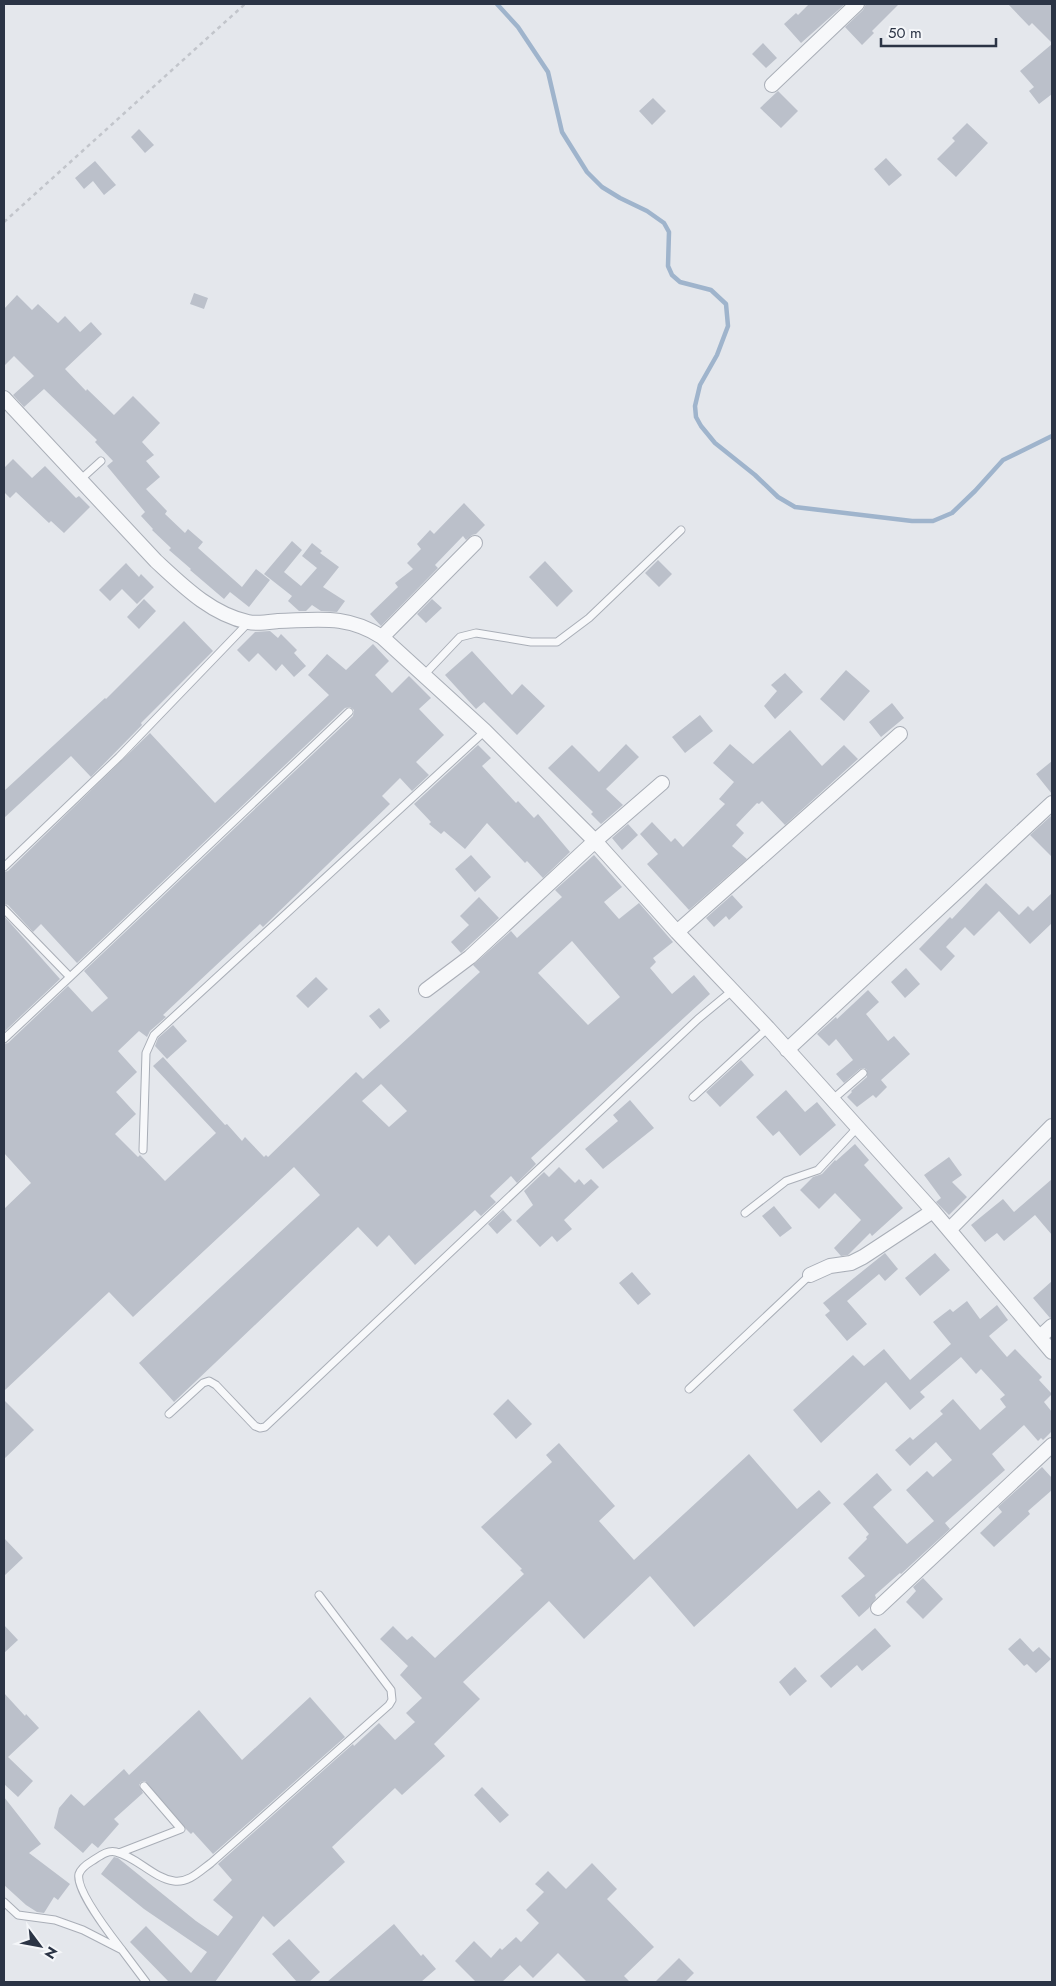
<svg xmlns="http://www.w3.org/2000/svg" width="1056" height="1986" font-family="Jost,sans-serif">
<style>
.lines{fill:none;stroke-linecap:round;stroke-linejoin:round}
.stream{stroke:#9fb4cc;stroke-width:4.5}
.building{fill:#bbc0ca;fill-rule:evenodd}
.lane-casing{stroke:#a9aeb7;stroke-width:9}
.street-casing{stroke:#a9aeb7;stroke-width:16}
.path{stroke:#c2c5cb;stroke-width:2.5;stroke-dasharray:4 4;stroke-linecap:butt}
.lane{stroke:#f7f8fa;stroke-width:7}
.street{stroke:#f7f8fa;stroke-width:14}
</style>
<rect width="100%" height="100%" fill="#e4e7ec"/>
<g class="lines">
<path class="stream" d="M 497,4 L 518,27 L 548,72 L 562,132 L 587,172 L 602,187 L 620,198 L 647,211 L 664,223 L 669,232 L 668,266 L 672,275 L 680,282 L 711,290 L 726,304 L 728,326 L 717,355 L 700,385 L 695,406 L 696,417 L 701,426 L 715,443 L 755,475 L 778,497 L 795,507 L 912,521 L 933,521 L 952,513 L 975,491 L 1003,460 L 1052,436"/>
</g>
<path class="building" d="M 809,4 L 845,4 L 801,43 L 784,24 L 796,13 L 798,15 Z
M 866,4 L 899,4 L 872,31 L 874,33 L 862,45 L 845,27 L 863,10 Z
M 1008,4 L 1052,4 L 1052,43 L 1032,23 L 1029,26 Z
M 763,43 L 777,58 L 766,68 L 752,54 Z
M 1052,44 L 1052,94 L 1039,104 L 1029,91 L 1034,87 L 1020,71 Z
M 778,91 L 798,111 L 781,128 L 760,108 Z
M 653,98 L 666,111 L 652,125 L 639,111 Z
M 967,123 L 988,143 L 956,177 L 937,159 L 955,141 L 952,138 Z
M 139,129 L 154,145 L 145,153 L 131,137 Z
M 886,158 L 902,175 L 889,186 L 874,169 Z
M 95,161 L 116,185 L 104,195 L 93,181 L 84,189 L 75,178 Z
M 194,293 L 208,298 L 204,309 L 190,304 Z
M 17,295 L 32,310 L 38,304 L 58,323 L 65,316 L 80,332 L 91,322 L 102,334 L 65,369 L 86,391 L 87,389 L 114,415 L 133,396 L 160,423 L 142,442 L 154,455 L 146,461 L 160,477 L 146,489 L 167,511 L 165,514 L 185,533 L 188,529 L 203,542 L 198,548 L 242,587 L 256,569 L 270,580 L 249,607 L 230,592 L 224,599 L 190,570 L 191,569 L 169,550 L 171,548 L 152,530 L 153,529 L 141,516 L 145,512 L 107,466 L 113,461 L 95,442 L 97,440 L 44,389 L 24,407 L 13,395 L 34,376 L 14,356 L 4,366 L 4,309 Z
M 13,459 L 32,478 L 45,466 L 76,498 L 79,496 L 90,507 L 64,533 L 51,521 L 49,523 L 16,492 L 10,498 L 4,492 L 4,468 Z
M 464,503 L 485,525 L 476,534 L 472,535 L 466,540 L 463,536 L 435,565 L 438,568 L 381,626 L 370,614 L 398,587 L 395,583 L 413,569 L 407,563 L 421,549 L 417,544 L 430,530 L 434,534 Z
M 292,541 L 302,550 L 284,572 L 301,586 L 317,568 L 302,556 L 312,543 L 322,551 L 320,553 L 339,567 L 323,587 L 345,601 L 337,612 L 321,611 L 312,605 L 306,611 L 299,611 L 288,601 L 292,596 L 264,574 Z
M 658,560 L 672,574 L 659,587 L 645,573 Z
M 545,561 L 573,591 L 557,607 L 529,577 Z
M 126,563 L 139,577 L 141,574 L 154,587 L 137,604 L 122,589 L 110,601 L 99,590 Z
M 144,599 L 156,611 L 139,629 L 127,617 Z
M 432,599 L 442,608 L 426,623 L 417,614 Z
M 184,621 L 213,651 L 141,723 L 142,725 L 91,777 L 71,756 L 4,818 L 4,791 L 105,698 L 106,699 Z
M 270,631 L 278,638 L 281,634 L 297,650 L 294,653 L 306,666 L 294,677 L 282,664 L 276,671 L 258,653 L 249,662 L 237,650 L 255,632 Z
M 373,644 L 389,661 L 375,675 L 392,693 L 409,676 L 431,698 L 419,709 L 444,735 L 416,762 L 429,775 L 412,791 L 400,778 L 382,796 L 390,804 L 263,927 L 260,924 L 163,1015 L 166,1017 L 150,1031 L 147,1037 L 139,1031 L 118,1051 L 137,1072 L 116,1092 L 136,1114 L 115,1134 L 138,1157 L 140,1155 L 165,1181 L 216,1133 L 153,1066 L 163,1057 L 225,1125 L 227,1124 L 242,1141 L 245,1137 L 264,1157 L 266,1155 L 268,1157 L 356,1072 L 363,1079 L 480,972 L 473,965 L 511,931 L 517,938 L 562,897 L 555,890 L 594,855 L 622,887 L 604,902 L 619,919 L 639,903 L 673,942 L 653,958 L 656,962 L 650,968 L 672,994 L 694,975 L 710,994 L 531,1158 L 536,1164 L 517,1183 L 511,1176 L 490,1196 L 496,1202 L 481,1216 L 475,1210 L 415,1265 L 389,1235 L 377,1247 L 358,1227 L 174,1402 L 139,1363 L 320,1195 L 294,1167 L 133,1317 L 109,1292 L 4,1391 L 4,1209 L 31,1183 L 4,1153 L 4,1044 L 8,1043 L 68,986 L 92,1012 L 108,998 L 84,971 L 353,716 L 354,710 L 350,707 L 345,708 L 77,963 L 41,924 L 33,932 L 8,905 L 4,904 L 4,872 L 8,871 L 150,733 L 215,803 L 329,695 L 308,675 L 327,654 L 346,670 ZM 572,941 L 620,997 L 588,1025 L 538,973 ZM 381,1084 L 407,1111 L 389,1127 L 362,1101 Z
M 472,651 L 512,695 L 522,684 L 545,706 L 517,735 L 484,702 L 476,709 L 445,675 Z
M 846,670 L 870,691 L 844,721 L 820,699 Z
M 785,673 L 803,692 L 775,719 L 764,706 L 777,691 L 771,685 Z
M 892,703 L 904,718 L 881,737 L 869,722 Z
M 700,715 L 713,731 L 685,753 L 672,737 Z
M 790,730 L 822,766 L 844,745 L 858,759 L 785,825 L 762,801 L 759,804 L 757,803 L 736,825 L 744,833 L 732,846 L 747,859 L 689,910 L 647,864 L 658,854 L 640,834 L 652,822 L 671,842 L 675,838 L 683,847 L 725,804 L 719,799 L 734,782 L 713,763 L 730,744 L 753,764 Z
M 626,744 L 639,757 L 606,789 L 623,805 L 601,824 L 591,814 L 593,812 L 548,768 L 572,745 L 599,772 Z
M 478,745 L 491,758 L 482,766 L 516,803 L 518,801 L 534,818 L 538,814 L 570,852 L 543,878 L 527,861 L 525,863 L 487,823 L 465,849 L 444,831 L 441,834 L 429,824 L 431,822 L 414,804 Z
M 1052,761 L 1052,794 L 1036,774 Z
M 1052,815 L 1052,857 L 1030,835 Z
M 628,824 L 638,835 L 622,850 L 612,838 Z
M 471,855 L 491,877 L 475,892 L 455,869 Z
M 986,883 L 1019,915 L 1028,906 L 1033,911 L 1052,893 L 1052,923 L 1030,944 L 999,911 L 974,936 L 965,927 L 946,947 L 955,956 L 941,971 L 919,949 L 950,917 L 952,919 Z
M 732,895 L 743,907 L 729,920 L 726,916 L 714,927 L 706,918 Z
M 479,897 L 499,918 L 461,953 L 451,942 L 469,925 L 460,916 Z
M 4,916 L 60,979 L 4,1032 Z
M 906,968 L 920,984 L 905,998 L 891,982 Z
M 316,977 L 328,989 L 308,1008 L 296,996 Z
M 868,990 L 879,1002 L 866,1014 L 888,1041 L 894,1036 L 910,1054 L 881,1080 L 887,1087 L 876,1098 L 873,1095 L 857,1107 L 847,1097 L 852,1092 L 851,1091 L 867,1077 L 867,1070 L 864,1068 L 860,1069 L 844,1083 L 836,1074 L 853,1060 L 836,1039 L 829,1046 L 817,1034 L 836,1017 L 837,1019 Z
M 379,1008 L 390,1021 L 380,1029 L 369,1016 Z
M 173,1025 L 187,1041 L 167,1059 L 155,1046 L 158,1038 Z
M 741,1060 L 754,1075 L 720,1107 L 706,1092 Z
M 786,1090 L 805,1112 L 817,1102 L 836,1125 L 800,1156 L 779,1131 L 773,1136 L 756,1117 Z
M 630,1100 L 654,1128 L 603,1169 L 585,1149 L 618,1121 L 613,1115 Z
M 855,1144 L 869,1160 L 864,1165 L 903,1208 L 872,1236 L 870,1233 L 848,1255 L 841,1256 L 834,1248 L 861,1220 L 835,1193 L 819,1209 L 800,1190 L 813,1177 L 822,1174 L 835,1160 L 836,1161 Z
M 949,1157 L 962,1175 L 952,1182 L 967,1197 L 949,1215 L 936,1202 L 941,1198 L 924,1175 Z
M 559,1167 L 575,1183 L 579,1179 L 584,1185 L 591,1179 L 599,1187 L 564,1220 L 572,1229 L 557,1242 L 552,1236 L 540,1247 L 516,1221 L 533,1205 L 524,1191 L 544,1172 L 549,1177 Z
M 1052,1179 L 1052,1235 L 1035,1215 L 1004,1241 L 997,1233 L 985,1242 L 971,1225 L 1003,1199 L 1014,1212 Z
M 774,1206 L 792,1228 L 780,1237 L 762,1216 Z
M 503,1210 L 512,1220 L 497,1234 L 488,1224 Z
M 885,1253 L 898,1269 L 885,1281 L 879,1274 L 847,1301 L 867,1324 L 847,1341 L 825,1315 L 830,1311 L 823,1303 Z
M 935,1253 L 950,1270 L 920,1296 L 905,1278 Z
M 632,1272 L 651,1294 L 638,1305 L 619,1283 Z
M 1052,1281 L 1052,1317 L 1050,1318 L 1033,1298 Z
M 967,1301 L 980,1319 L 997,1305 L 1008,1320 L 989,1336 L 1007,1357 L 1015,1349 L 1042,1377 L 1039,1380 L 1052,1394 L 1044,1402 L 1052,1412 L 1052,1431 L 1043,1440 L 1041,1438 L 1038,1441 L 1024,1425 L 992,1454 L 1005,1470 L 945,1523 L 950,1529 L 901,1574 L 900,1573 L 875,1595 L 876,1598 L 869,1608 L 859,1617 L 841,1596 L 865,1576 L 848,1558 L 867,1539 L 866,1537 L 869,1534 L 843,1504 L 877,1473 L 892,1490 L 873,1507 L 907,1544 L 934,1521 L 906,1490 L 927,1471 L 933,1477 L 952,1460 L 936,1442 L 910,1466 L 895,1450 L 910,1437 L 913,1440 L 943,1414 L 940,1411 L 953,1399 L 980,1430 L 1006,1407 L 1000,1399 L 1005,1395 L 981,1369 L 976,1374 L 961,1357 L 920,1392 L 925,1397 L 910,1410 L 886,1382 L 821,1443 L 793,1410 L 853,1355 L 864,1366 L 884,1349 L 910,1380 L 951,1344 L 933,1322 L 950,1309 L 953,1312 Z
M 508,1399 L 532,1424 L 516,1439 L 493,1414 Z
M 4,1400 L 34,1430 L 4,1459 Z
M 559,1443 L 615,1506 L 599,1521 L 634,1560 L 749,1454 L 797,1509 L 819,1490 L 831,1503 L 694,1627 L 650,1576 L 584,1639 L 549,1601 L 463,1682 L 480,1699 L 434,1744 L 445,1756 L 402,1795 L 395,1788 L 332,1847 L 345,1862 L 274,1927 L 263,1916 L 215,1982 L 169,1982 L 130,1942 L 146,1926 L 191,1973 L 207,1952 L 144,1909 L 101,1874 L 114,1857 L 118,1858 L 196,1921 L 218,1936 L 233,1917 L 213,1900 L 232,1880 L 218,1864 L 353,1744 L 354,1746 L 379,1723 L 395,1740 L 415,1722 L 406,1713 L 422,1698 L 400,1675 L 408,1666 L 380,1639 L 393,1626 L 407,1640 L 412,1636 L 435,1658 L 524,1574 L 520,1570 L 522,1569 L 481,1527 L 552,1462 L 546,1455 Z
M 1042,1467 L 1052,1478 L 1052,1490 L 1028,1511 L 1030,1514 L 994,1547 L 980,1533 L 1002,1512 L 998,1507 Z
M 4,1538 L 23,1558 L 4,1576 Z
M 923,1578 L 943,1599 L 923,1619 L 906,1602 L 916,1591 L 913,1587 Z
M 4,1625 L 18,1640 L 4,1653 Z
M 875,1628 L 891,1646 L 862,1671 L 857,1665 L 831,1688 L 820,1676 Z
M 1020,1638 L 1033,1652 L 1039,1647 L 1051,1659 L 1036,1673 L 1027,1664 L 1024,1666 L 1008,1649 Z
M 795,1667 L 807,1681 L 790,1696 L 779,1682 Z
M 4,1693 L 25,1716 L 26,1714 L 39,1728 L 8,1757 L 33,1781 L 18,1797 L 4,1784 Z
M 310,1697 L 345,1737 L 213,1854 L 193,1832 L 191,1834 L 186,1829 L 145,1781 L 141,1782 L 139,1785 L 143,1793 L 114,1819 L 119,1824 L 98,1848 L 92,1843 L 83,1853 L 54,1828 L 59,1808 L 71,1794 L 84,1806 L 124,1769 L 129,1775 L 199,1710 L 242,1760 Z
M 482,1787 L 509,1815 L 500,1823 L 474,1795 Z
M 4,1797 L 41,1844 L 29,1853 L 70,1884 L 58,1900 L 54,1897 L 44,1913 L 37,1912 L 26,1905 L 4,1885 Z
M 592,1863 L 617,1889 L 607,1899 L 654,1947 L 624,1976 L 630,1982 L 587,1982 L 558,1953 L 533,1978 L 520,1965 L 502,1982 L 476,1982 L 455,1961 L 474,1941 L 491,1958 L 500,1948 L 502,1950 L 516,1937 L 521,1942 L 539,1923 L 526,1910 L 544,1892 L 535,1884 L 548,1871 L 566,1889 Z
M 394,1924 L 421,1956 L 423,1954 L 436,1969 L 421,1982 L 327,1982 Z
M 289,1939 L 320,1972 L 309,1982 L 297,1982 L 272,1954 Z
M 679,1958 L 694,1973 L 685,1982 L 655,1982 Z"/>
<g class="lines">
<defs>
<path id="lane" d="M 80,480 L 101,461
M 424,675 L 460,637 L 476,633 L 531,642 L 557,642 L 589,618 L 681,530
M 4,867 L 119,757 L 248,623
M 4,909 L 70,977 L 349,712
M 4,1039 L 70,977
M 693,1097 L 768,1028
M 832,1100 L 863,1073
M 143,1150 L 146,1053 L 154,1035 L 485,731
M 745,1213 L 786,1181 L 818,1170 L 857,1128
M 689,1389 L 810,1275
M 169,1414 L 203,1383 L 209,1381 L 216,1385 L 255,1426 L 260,1428 L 265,1427 L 698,1019 L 733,990
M 119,1853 L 181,1829 L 144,1786
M 4,1902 L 18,1915 L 55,1920 L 83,1930 L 122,1950 L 146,1982
M 122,1950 C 112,1937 75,1890 79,1874 C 81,1868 87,1864 92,1861 C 100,1856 107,1850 116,1852 C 137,1857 153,1878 174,1881 C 189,1883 200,1871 211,1863 L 389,1705 L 392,1700 L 391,1690 L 319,1595"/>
<path id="street" d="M 772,85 L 857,4
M 4,398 L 156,561 C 183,586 211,614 248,622 C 257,624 269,622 278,621 C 318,620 346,614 382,637 L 485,731 L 595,841 L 677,932 L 768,1028 L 933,1211 L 1052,1352
M 382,637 L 475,543
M 677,932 L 900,734
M 426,990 L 470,957 L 595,841 L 662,783
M 787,1050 L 1052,803
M 949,1230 L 1052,1126
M 810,1275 L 830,1266 L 851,1263 L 863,1257 L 933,1211
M 1040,1337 L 1052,1326
M 878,1608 L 1052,1445"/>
</defs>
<use href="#lane" class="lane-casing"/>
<use href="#street" class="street-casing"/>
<path class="path" d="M 4,222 L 245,4"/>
<use href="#lane" class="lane"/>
<use href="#street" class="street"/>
</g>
<rect width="1056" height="1986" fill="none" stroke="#2b3445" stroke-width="10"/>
<g transform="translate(40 1946) rotate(122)" stroke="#f4f6f9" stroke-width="4" paint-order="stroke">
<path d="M0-4L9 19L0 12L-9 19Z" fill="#2b3445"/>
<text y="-8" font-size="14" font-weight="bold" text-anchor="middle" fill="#2b3445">N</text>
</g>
<path d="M881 38v8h115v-8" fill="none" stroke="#2b3445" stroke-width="2.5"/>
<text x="888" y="38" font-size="15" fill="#2b3445" stroke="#f4f6f9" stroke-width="4" paint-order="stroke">50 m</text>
</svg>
